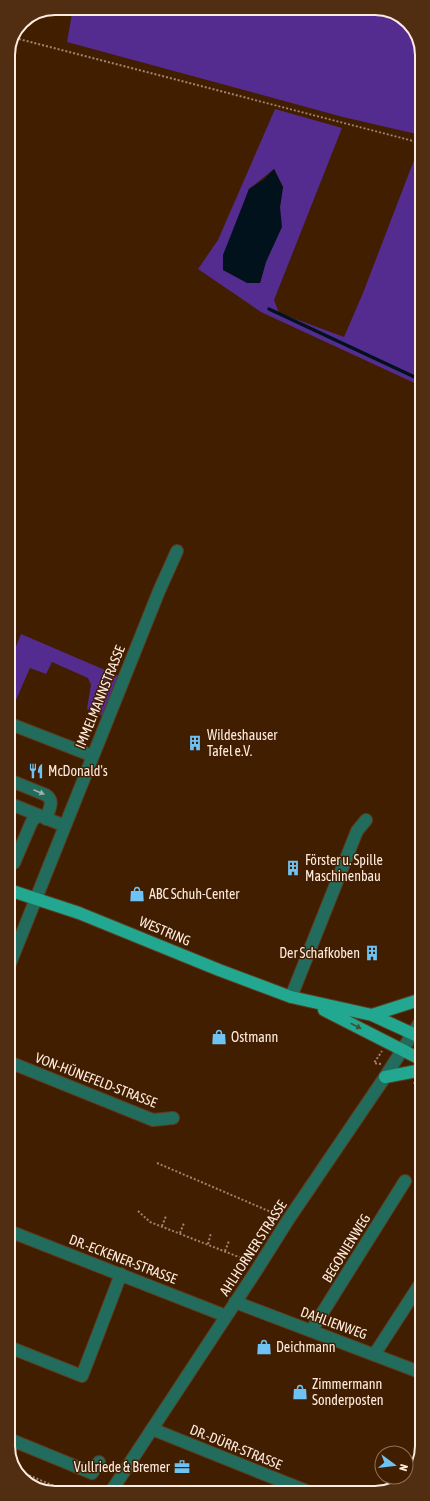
<svg xmlns="http://www.w3.org/2000/svg" width="430" height="1501" font-family="'Asap Condensed',sans-serif">
<style>
.green{fill:#542c90;fill-rule:evenodd}
.water{fill:#02121d}
.lines{fill:none;stroke-linecap:round;stroke-linejoin:round}
.stream{stroke:#02121d;stroke-width:3.5}
.minor-casing{stroke:#5c3b1f;stroke-width:14}
.major-casing{stroke:#5c3b1f;stroke-width:14}
.path{stroke:#9f836e;stroke-width:2;stroke-dasharray:2 2;stroke-linecap:butt}
.minor{stroke:#226c5d;stroke-width:12}
.major{stroke:#22a890;stroke-width:12}
.oneway{fill:#9bb2a4}
.oneway2{fill:#35553a}
.labels{text-anchor:middle;dominant-baseline:central;stroke-width:3;stroke-linejoin:round;paint-order:stroke}
.street-label{font-size:14px;fill:#feebdf;stroke:#421e00}
.poi-label{font-size:14px;fill:#feebdf;stroke:#421e00;text-anchor:start}
.rim{fill:none;stroke:#feebdf;stroke-width:2}
</style>
<rect width="100%" height="100%" fill="#421e00"/>
<path class="green" d="M 73,8 L 381,8 L 406,20 L 421,46 L 421,135 L 343,117 L 67,42 Z
M 275,109 L 342,128 L 274,300 L 279,313 L 344,337 L 363,293 L 416,155 L 419,150 L 421,150 L 421,386 L 261,312 L 198,269 L 218,240 ZM 274,169 L 283,187 L 280,207 L 260,283 L 238,219 L 249,189 Z
M 21,634 L 119,676 L 103,716 L 87,709 L 91,685 L 88,678 L 52,662 L 46,674 L 30,668 L 8,718 L 8,666 Z"/>
<path class="water" d="M 274,169 L 283,187 L 280,207 L 282,227 L 266,262 L 260,283 L 247,283 L 223,270 L 223,255 L 249,189 L 263,180 Z"/>
<g class="lines">
<path class="stream" d="M 269,309 L 421,380"/>
<defs>
<path id="minor" d="M 8,723 L 93,756
M 8,784 L 10,782 L 14,782 L 46,795 C 55,801 49,809 46,819
M 9,810 L 16,806 L 65,826
M 9,865 L 14,863 L 32,821 L 38,815
M 9,966 L 159,591 L 177,551
M 291,997 L 357,831 L 366,820
M 9,1062 L 153,1120 L 173,1118
M 9,1231 L 226,1316
M 235,1302 L 422,1373
M 311,1331 L 405,1181
M 9,1347 L 82,1376 L 121,1274
M 374,1355 L 422,1281
M 152,1429 L 309,1492
M 9,1439 L 92,1473 L 99,1462
M 110,1493 L 256,1271 L 288,1220 L 385,1077 L 422,1019"/>
<path id="major" d="M 9,890 L 79,913 L 219,970 L 291,997 L 372,1015 L 422,1038
M 324,1010 L 422,1060
M 372,1015 L 422,999
M 385,1077 L 422,1070"/>
</defs>
<use href="#minor" class="minor-casing"/>
<use href="#major" class="major-casing"/>
<path class="path" d="M 15,38 L 421,143
M 381,1064 L 374,1063 L 382,1051
M 414,1082 L 416,1086 L 422,1092
M 157,1163 L 278,1215
M 138,1211 L 150,1222 L 249,1261
M 162,1226 L 166,1216
M 180,1233 L 184,1223
M 208,1244 L 211,1233
M 225,1251 L 229,1241
M 18,1471 L 72,1493"/>
<use href="#minor" class="minor"/>
<use href="#major" class="major"/>
</g>
<defs><path id="oneway-solid" d="M-6-.8H1V-3.2L6.5 0L1 3.2V.8H-6Z"/></defs>
<use class="oneway" href="#oneway-solid" transform="translate(39 792) rotate(23)"/>
<use class="oneway2" href="#oneway-solid" transform="translate(356 1026) rotate(27)"/>
<defs>
<symbol id="building-bare" viewBox="-9 -9 18 18"><path d="M-4-6H4V6H1V3H-1V6H-4ZM-2.5-4.3h1.7v1.8h-1.7ZM.8-4.3h1.7v1.8H.8ZM-2.5-1h1.7V.8h-1.7ZM.8-1h1.7V.8H.8Z" fill="#6fc2f4" stroke="#421e00" stroke-width="2.5" paint-order="stroke"/></symbol>
<symbol id="restaurant-bare" viewBox="-9 -9 18 18"><path d="M-5-6h1v4h1v-4h1v4h1v-4h1v5L-1.5 .5V6h-2V.5L-5-1ZM5-6V6H3V1.5H1.5Q1.5-4 5-6Z" fill="#6fc2f4" stroke="#421e00" stroke-width="2.5" paint-order="stroke"/></symbol>
<symbol id="shop-bare" viewBox="-9 -9 18 18"><path d="M-5-2.5h2.3a2.7 3.5 0 0 1 5.4 0H5L5.5 6h-11ZM-1.5-2.5h3a1.5 2.3 0 0 0-3 0Z" fill="#6fc2f4" stroke="#421e00" stroke-width="2.5" paint-order="stroke"/></symbol>
<symbol id="office-bare" viewBox="-9 -9 18 18"><path d="M-6-3h4V-5.5h4V-3h4V5H-6ZM-1-4.5V-3h2v-1.5ZM-6 0V1H6V0Z" fill="#6fc2f4" stroke="#421e00" stroke-width="2.5" paint-order="stroke"/></symbol>
</defs>
<g fill-rule="evenodd">
<use href="#building-bare" x="184" y="732" width="22" height="22"/>
<use href="#restaurant-bare" x="25" y="760" width="22" height="22"/>
<use href="#building-bare" x="282" y="857" width="22" height="22"/>
<use href="#shop-bare" x="126" y="883" width="22" height="22"/>
<use href="#building-bare" x="361" y="942" width="22" height="22"/>
<use href="#shop-bare" x="208" y="1026" width="22" height="22"/>
<use href="#shop-bare" x="253" y="1336" width="22" height="22"/>
<use href="#shop-bare" x="289" y="1381" width="22" height="22"/>
<use href="#office-bare" x="171" y="1456" width="22" height="22"/>
</g>
<g class="labels">
<g class="street-label">
<text transform="translate(100 697) rotate(-68)">IMMELMANNSTRASSE</text>
<text transform="translate(165 931) rotate(23)">WESTRING</text>
<text transform="translate(96 1080) rotate(21)">VON-HÜNEFELD-STRASSE</text>
<text transform="translate(253 1248) rotate(-57)">AHLHORNER STRASSE</text>
<text transform="translate(346 1248) rotate(-58)">BEGONIENWEG</text>
<text transform="translate(123 1259) rotate(21)">DR.-ECKENER-STRASSE</text>
<text transform="translate(334 1323) rotate(20)">DAHLIENWEG</text>
<text transform="translate(236 1447) rotate(22)">DR.-DÜRR-STRASSE</text>
</g>
<g class="poi-label">
<text x="207" y="735">Wildeshauser<tspan x="207" dy="16">Tafel e.V.</tspan></text>
<text x="48" y="771">McDonald's</text>
<text x="305" y="860">Förster u. Spille<tspan x="305" dy="16">Maschinenbau</tspan></text>
<text x="149" y="894">ABC Schuh-Center</text>
<text x="360" y="953" text-anchor="end">Der Schafkoben</text>
<text x="231" y="1037">Ostmann</text>
<text x="276" y="1347">Deichmann</text>
<text x="312" y="1384">Zimmermann<tspan x="312" dy="16">Sonderposten</tspan></text>
<text x="170" y="1467" text-anchor="end">Vullriede &amp; Bremer</text>
</g>
</g>
<path d="M0 0H430V1501H0ZM55 15H375A40 40 0 0 1 415 55V1446A40 40 0 0 1 375 1486H55A40 40 0 0 1 15 1446V55A40 40 0 0 1 55 15Z" fill="#512e12" fill-rule="evenodd"/>
<path class="rim" d="M55 15H375A40 40 0 0 1 415 55V1446A40 40 0 0 1 375 1486H55A40 40 0 0 1 15 1446V55A40 40 0 0 1 55 15Z"/>
<g transform="translate(394 1465) rotate(105)"><circle r="19" fill="#421e00" stroke="#8d7059"/>
<path d="M0-3L7 15L0 10L-7 15Z" fill="#6fc2f4"/>
<text y="-6" font-size="11" font-weight="bold" text-anchor="middle" fill="#feebdf">N</text>
</g>
</svg>
